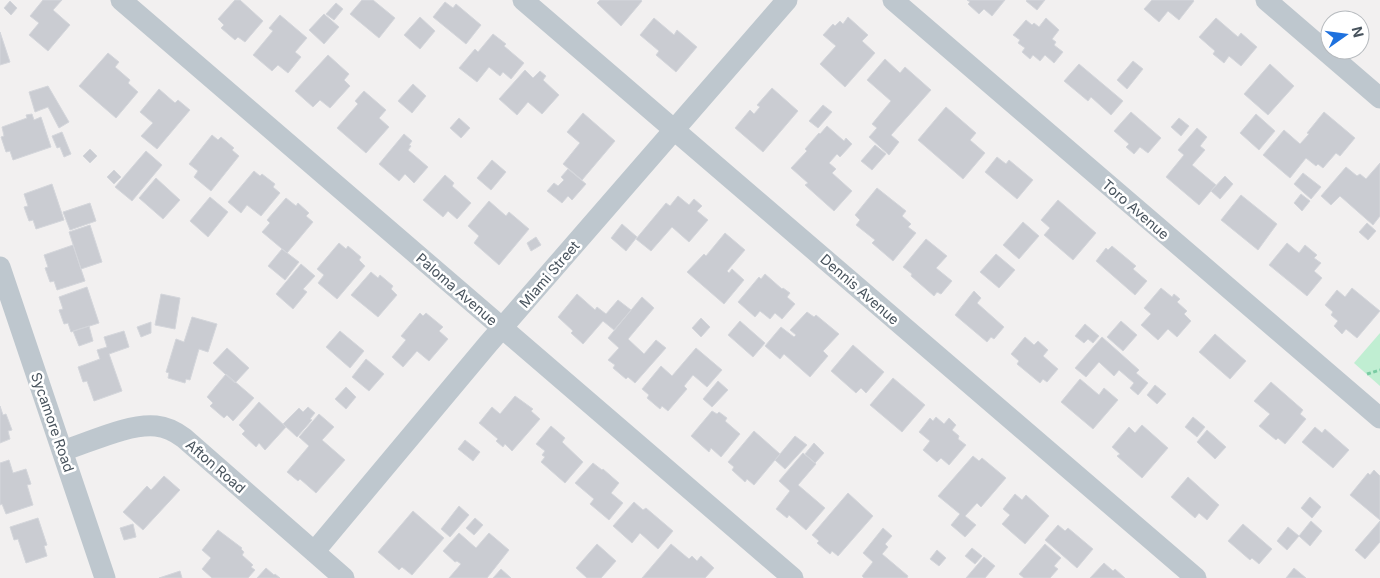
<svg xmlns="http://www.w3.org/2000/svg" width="1380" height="578" font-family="Inter,sans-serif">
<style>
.green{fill:#c0eed2}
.building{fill:#caccd2;stroke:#d4d6db}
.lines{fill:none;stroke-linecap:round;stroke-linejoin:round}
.path{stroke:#79cba3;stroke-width:3;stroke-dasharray:4 2.5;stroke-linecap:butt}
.street{stroke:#bec7ce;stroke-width:21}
.labels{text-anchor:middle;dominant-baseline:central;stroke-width:5;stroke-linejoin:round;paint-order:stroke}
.street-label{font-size:14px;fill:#48535d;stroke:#fff}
</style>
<rect width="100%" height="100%" fill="#f2f0f0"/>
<path class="green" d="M 1380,333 L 1380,386 L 1354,363 Z"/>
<path class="building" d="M 43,0 L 62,0 L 53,10 L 70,25 L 48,51 L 29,35 L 39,23 L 30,16 Z
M 235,0 L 240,0 L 263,21 L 245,42 L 238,37 L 235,40 L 221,28 L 224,25 L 218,19 Z
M 362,0 L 373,0 L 395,18 L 379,38 L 350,14 Z
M 600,0 L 641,0 L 642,1 L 621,26 L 597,3 Z
M 967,0 L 1005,0 L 992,16 L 984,9 L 979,14 L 968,4 L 970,2 Z
M 1027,0 L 1045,0 L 1037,10 L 1026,1 Z
M 1152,0 L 1193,0 L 1194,1 L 1179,20 L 1168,11 L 1159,22 L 1144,9 Z
M 10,1 L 17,8 L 11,15 L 4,8 Z
M 445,2 L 453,8 L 456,4 L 481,25 L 466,44 L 433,17 Z
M 336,3 L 343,9 L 334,20 L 326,14 Z
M 324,14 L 339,27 L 324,44 L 309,30 Z
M 280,15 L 307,38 L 295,52 L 301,57 L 288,73 L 278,65 L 272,71 L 253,55 L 273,31 L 269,28 Z
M 420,17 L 435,31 L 420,49 L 404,35 Z
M 848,17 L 868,35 L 862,41 L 875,53 L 845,87 L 820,64 L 836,46 L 823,35 L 833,24 L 835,26 L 840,21 L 843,24 Z
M 654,18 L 674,35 L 677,30 L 697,47 L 676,72 L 656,55 L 659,51 L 640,35 Z
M 1046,18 L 1059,30 L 1052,39 L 1056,42 L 1054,45 L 1063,52 L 1054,63 L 1045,55 L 1040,61 L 1033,55 L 1030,59 L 1022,52 L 1025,48 L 1018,43 L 1020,40 L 1013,35 L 1026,20 L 1032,25 L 1034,23 L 1039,27 Z
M 1216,18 L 1238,37 L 1241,33 L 1257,47 L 1241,66 L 1229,56 L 1224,63 L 1213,54 L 1215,51 L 1199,37 Z
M 0,32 L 10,62 L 0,65 Z
M 493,34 L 506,44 L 504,46 L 524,63 L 511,79 L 503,72 L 500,76 L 489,67 L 477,82 L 459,68 L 475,49 L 478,52 Z
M 108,53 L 119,62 L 115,67 L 130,80 L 128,83 L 138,92 L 116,118 L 79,86 Z
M 328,55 L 349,74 L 344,80 L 350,86 L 330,108 L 320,100 L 313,107 L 295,91 Z
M 885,59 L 900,73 L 905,67 L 931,90 L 891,135 L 899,142 L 889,155 L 869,137 L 877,128 L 872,124 L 891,101 L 867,80 Z
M 1133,61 L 1143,69 L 1127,89 L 1117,80 Z
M 1079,64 L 1123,101 L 1111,115 L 1091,97 L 1088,101 L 1064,81 Z
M 1270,64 L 1294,86 L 1268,115 L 1244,94 Z
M 525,70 L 533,78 L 540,71 L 546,76 L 543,80 L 559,95 L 542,114 L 528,102 L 517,115 L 499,99 Z
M 413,84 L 426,96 L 412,113 L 398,101 Z
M 48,86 L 69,122 L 59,128 L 48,107 L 35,112 L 29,92 Z
M 772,88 L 798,111 L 763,152 L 735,128 L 750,110 L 754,114 L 760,107 L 757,105 Z
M 159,89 L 175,103 L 178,100 L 190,110 L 157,149 L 141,136 L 153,123 L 140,112 Z
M 364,91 L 386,110 L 379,118 L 389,127 L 366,153 L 337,128 L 358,104 L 355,101 Z
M 823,105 L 832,112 L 818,128 L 809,121 Z
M 946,107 L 976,133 L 970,140 L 985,153 L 963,179 L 918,140 Z
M 1131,112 L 1161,138 L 1148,153 L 1140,147 L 1134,154 L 1126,147 L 1129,144 L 1114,131 Z
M 1324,112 L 1355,138 L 1340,156 L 1336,153 L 1323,168 L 1318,164 L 1316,166 L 1306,158 L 1290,178 L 1263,155 L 1284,130 L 1300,144 L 1309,134 L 1307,133 Z
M 583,113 L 615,141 L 582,180 L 563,164 L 580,143 L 567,132 Z
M 32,114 L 34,120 L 41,117 L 51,147 L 13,160 L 10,151 L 6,152 L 1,137 L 4,136 L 2,127 L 27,118 L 26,115 Z
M 1256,114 L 1275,131 L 1259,150 L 1240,133 Z
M 459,118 L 470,128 L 461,138 L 450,128 Z
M 1179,118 L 1189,126 L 1181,136 L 1171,127 Z
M 827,126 L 844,141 L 846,138 L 852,144 L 840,157 L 837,154 L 829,163 L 836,169 L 832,173 L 852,191 L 834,211 L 805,185 L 808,183 L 791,168 L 807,151 L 805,149 L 819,133 L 820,134 Z
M 1197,128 L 1207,137 L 1200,146 L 1205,150 L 1192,165 L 1216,185 L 1199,205 L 1166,177 L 1184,155 L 1178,150 Z
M 62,132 L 71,154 L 64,157 L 60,147 L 57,148 L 52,136 Z
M 404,134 L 412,141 L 409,145 L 411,146 L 408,150 L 428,167 L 414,183 L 405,174 L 399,181 L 379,164 Z
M 212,135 L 218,140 L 221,137 L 234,148 L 232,150 L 239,156 L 211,191 L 194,177 L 198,171 L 189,164 Z
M 875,145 L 886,154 L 872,170 L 861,161 Z
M 90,149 L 97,156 L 90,163 L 83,156 Z
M 146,151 L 162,165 L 132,201 L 115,187 Z
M 997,157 L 1006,164 L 1009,160 L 1033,180 L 1017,199 L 985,172 Z
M 492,160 L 506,172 L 491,190 L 477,178 Z
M 1380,163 L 1380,216 L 1373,225 L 1340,196 L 1331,205 L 1321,196 L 1346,167 L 1357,176 L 1360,174 L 1366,179 Z
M 568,169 L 586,184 L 572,200 L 568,196 L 562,203 L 547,191 L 554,183 L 558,186 L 564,180 L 561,177 Z
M 114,170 L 121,177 L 114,184 L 107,177 Z
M 254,171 L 260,176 L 262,174 L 275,184 L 273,187 L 280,193 L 261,216 L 247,205 L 241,213 L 228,202 Z
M 1303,173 L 1321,187 L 1311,199 L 1294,184 Z
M 445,175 L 454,183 L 452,186 L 471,203 L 457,219 L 448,211 L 443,217 L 423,200 Z
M 1225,176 L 1233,184 L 1220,199 L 1211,191 Z
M 156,178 L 180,200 L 163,219 L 139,198 Z
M 52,184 L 64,220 L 36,229 L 33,220 L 29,221 L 24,207 L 28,206 L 24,194 Z
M 877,188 L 906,211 L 902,216 L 911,224 L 908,227 L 916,233 L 893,261 L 872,243 L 875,240 L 856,225 L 860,220 L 855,215 Z
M 1301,194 L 1310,201 L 1302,211 L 1294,203 Z
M 1241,195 L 1277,224 L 1258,250 L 1221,220 Z
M 678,196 L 689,205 L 694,199 L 702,206 L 697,211 L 708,220 L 689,242 L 672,227 L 651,251 L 636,239 L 666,203 L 670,206 Z
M 210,197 L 228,212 L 208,237 L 190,221 Z
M 286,198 L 296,206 L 298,203 L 309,213 L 306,216 L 313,222 L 287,253 L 262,232 L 270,223 L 267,220 Z
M 1058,200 L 1096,233 L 1073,260 L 1044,235 L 1050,228 L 1041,220 Z
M 489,201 L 506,216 L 509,212 L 529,229 L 499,265 L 474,243 L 479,236 L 468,226 Z
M 90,203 L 96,221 L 70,230 L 63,212 Z
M 1023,222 L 1039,236 L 1019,259 L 1003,245 Z
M 1367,223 L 1376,231 L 1368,240 L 1359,232 Z
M 622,224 L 637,237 L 626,251 L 611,238 Z
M 90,225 L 102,262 L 81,269 L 69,232 Z
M 725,233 L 745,250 L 727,271 L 729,273 L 732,269 L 744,280 L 724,304 L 687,272 L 704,254 L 706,256 Z
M 536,237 L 541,245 L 531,251 L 527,243 Z
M 926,239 L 947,256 L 936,268 L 952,281 L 941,294 L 937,292 L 934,296 L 911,276 L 912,274 L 903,267 Z
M 339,243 L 346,249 L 348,246 L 361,257 L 359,260 L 365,266 L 337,299 L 318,283 L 324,275 L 317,269 Z
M 1287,243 L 1299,253 L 1305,245 L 1317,255 L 1314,258 L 1321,263 L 1314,271 L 1322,278 L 1307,296 L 1269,265 Z
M 73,245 L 85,281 L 57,290 L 54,281 L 50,282 L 45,268 L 48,267 L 44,255 Z
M 1112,246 L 1136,266 L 1133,269 L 1147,281 L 1135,295 L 1096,261 L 1106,248 L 1108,250 Z
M 282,249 L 299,262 L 285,280 L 268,266 Z
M 996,254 L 1015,270 L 999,288 L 980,272 Z
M 301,264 L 315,276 L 303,289 L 307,292 L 293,309 L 276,294 Z
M 371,272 L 378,278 L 380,275 L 393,286 L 391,289 L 397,295 L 378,317 L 351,295 Z
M 765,274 L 782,289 L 783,288 L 790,293 L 787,297 L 795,304 L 782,319 L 775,313 L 770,319 L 760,311 L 755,317 L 738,302 L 759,277 L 761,279 Z
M 87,287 L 99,323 L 71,332 L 68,323 L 64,324 L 59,310 L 63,309 L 59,297 Z
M 1161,288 L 1172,297 L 1174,294 L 1180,299 L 1177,302 L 1187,311 L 1184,314 L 1191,321 L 1177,337 L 1168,329 L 1158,340 L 1141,325 L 1151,314 L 1144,308 Z
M 1352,288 L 1380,311 L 1357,338 L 1346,329 L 1342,334 L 1334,326 L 1338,321 L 1331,315 L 1333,312 L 1325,305 L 1337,290 L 1345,297 Z
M 974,291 L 981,298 L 977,303 L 1004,327 L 994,339 L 991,337 L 987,342 L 955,315 Z
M 161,294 L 180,298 L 175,329 L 155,325 Z
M 577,294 L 595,310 L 597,307 L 606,314 L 618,300 L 631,310 L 614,330 L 603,321 L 583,344 L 571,333 L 573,331 L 558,317 Z
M 642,297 L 654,308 L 628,339 L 644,354 L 656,340 L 666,348 L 635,383 L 628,377 L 626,379 L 613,368 L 615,365 L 608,360 L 619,348 L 608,338 Z
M 807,312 L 814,317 L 816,315 L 839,334 L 823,351 L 828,356 L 810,377 L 784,354 L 780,359 L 765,346 L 781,327 L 794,337 L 796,335 L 790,330 Z
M 420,313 L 423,316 L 426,313 L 443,327 L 439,331 L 448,339 L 429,361 L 417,351 L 403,367 L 392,357 L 406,340 L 401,336 Z
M 192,317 L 217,324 L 208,352 L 199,349 L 190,380 L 186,379 L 185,383 L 168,378 L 169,373 L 166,372 L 176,339 L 184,342 Z
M 701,318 L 710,327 L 701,337 L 692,328 Z
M 740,321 L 765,343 L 753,357 L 728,335 Z
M 1121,321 L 1137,335 L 1123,351 L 1107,337 Z
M 151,322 L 151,333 L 141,337 L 137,327 Z
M 1085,324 L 1099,336 L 1093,343 L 1088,339 L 1084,343 L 1075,336 Z
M 89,326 L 93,341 L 79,346 L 73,331 Z
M 124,331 L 129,347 L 109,354 L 122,391 L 94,401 L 87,381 L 83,382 L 78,367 L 100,359 L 97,350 L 107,347 L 104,337 Z
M 340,331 L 364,351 L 350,368 L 326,347 Z
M 1215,334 L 1246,361 L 1230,379 L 1199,352 Z
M 1025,337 L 1034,345 L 1038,341 L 1048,350 L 1043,356 L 1058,369 L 1047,382 L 1043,379 L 1040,383 L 1017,364 L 1019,361 L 1011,354 Z
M 1102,337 L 1139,370 L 1136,373 L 1148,383 L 1138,395 L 1130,388 L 1134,383 L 1119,370 L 1114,376 L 1099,362 L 1086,377 L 1075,368 Z
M 853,345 L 884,372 L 866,393 L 861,388 L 856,393 L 831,371 Z
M 227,348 L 249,368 L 235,383 L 213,363 Z
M 696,348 L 722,370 L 707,387 L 693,375 L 684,386 L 687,389 L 668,411 L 662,406 L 660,409 L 647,398 L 649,395 L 642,389 L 661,366 L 672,376 Z
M 366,359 L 384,374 L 369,391 L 352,377 Z
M 226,374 L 254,398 L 233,421 L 227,415 L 224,418 L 210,406 L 213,403 L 207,397 Z
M 893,378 L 925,405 L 902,432 L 870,405 Z
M 1080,379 L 1099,395 L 1104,388 L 1118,400 L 1093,429 L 1061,402 Z
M 718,381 L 728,390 L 712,407 L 703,399 Z
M 1271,382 L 1303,410 L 1300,414 L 1306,419 L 1285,444 L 1278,438 L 1276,440 L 1259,426 L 1270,414 L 1254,401 Z
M 1155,385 L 1166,394 L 1157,404 L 1147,395 Z
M 346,387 L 356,397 L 346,409 L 335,399 Z
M 515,396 L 533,409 L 531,411 L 540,419 L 512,451 L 505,444 L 503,447 L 496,441 L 498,439 L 479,423 L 492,407 L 500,414 Z
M 259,402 L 286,427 L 265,450 L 259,443 L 256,447 L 242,434 L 245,431 L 239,425 Z
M 0,406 L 3,415 L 6,414 L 12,430 L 8,431 L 10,439 L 0,443 Z
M 308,407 L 315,413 L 310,419 L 312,420 L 297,437 L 283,424 L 299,408 L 303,412 Z
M 712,411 L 717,414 L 719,412 L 727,418 L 725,421 L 740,434 L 721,457 L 711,448 L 709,452 L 691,436 Z
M 319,414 L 334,427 L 322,440 L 345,460 L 316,493 L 300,479 L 298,481 L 287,472 L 309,446 L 299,437 Z
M 936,417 L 944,424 L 949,418 L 956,425 L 952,430 L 959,436 L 958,439 L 966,445 L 949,465 L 941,458 L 937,462 L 923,450 L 930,441 L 919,432 L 930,418 L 933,421 Z
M 1193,417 L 1205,427 L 1197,437 L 1185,427 Z
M 1142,425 L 1168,448 L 1142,478 L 1117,456 L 1120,454 L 1112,447 L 1129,427 L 1135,433 Z
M 551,426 L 565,438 L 562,442 L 583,462 L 565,483 L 541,462 L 545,457 L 542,455 L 545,451 L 536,444 Z
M 1315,427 L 1322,433 L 1325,429 L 1349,450 L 1333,468 L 1302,442 Z
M 1207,430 L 1226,447 L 1215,459 L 1197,442 Z
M 754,431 L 780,454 L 754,485 L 747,479 L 745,482 L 732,470 L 734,467 L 728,462 Z
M 795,436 L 807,445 L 785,469 L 775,460 Z
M 465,440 L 480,452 L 473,461 L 458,449 Z
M 814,443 L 824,453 L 815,463 L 805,454 Z
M 803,453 L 816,464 L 798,485 L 825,508 L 806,530 L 789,515 L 787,518 L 776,509 L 790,491 L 779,481 Z
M 973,456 L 979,461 L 982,458 L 1006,478 L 981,507 L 977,503 L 965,516 L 976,525 L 965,537 L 951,525 L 960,514 L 938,496 Z
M 9,460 L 13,473 L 26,469 L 31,484 L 27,485 L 33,505 L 6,514 L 2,504 L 0,505 L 0,463 Z
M 593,463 L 602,470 L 603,469 L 619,483 L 611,493 L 623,503 L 609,520 L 590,504 L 594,499 L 575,483 Z
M 1374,470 L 1380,476 L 1380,520 L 1350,495 L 1368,473 L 1370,475 Z
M 164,476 L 180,490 L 143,530 L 123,512 L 147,486 L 151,490 Z
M 1188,477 L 1219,505 L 1207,520 L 1199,513 L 1195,518 L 1171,497 Z
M 848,493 L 873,516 L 838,556 L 832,551 L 830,554 L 817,543 L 819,541 L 812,535 Z
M 1015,494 L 1022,500 L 1026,495 L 1049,516 L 1025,544 L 1002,524 L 1010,515 L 1003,509 Z
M 1310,497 L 1321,507 L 1312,518 L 1301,508 Z
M 634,502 L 643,510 L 646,508 L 673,531 L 658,549 L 640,533 L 632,543 L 613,526 Z
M 459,506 L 469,515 L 450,537 L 441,529 Z
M 413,511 L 444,538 L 412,575 L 402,567 L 399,570 L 378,552 Z
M 38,518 L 47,545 L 44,546 L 47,556 L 26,563 L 18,539 L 14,540 L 10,527 Z
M 475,518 L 483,525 L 474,535 L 466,528 Z
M 1311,521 L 1322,531 L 1310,546 L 1299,536 Z
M 1380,521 L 1380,542 L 1365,559 L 1355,550 Z
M 133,524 L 136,537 L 124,540 L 120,528 Z
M 1243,524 L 1272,549 L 1259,564 L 1252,558 L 1250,560 L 1228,541 Z
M 1058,525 L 1065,531 L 1068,528 L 1093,549 L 1077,568 L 1045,540 Z
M 1288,527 L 1299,536 L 1287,550 L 1277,541 Z
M 883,528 L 892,536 L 885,544 L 888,547 L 882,554 L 908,576 L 907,578 L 864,578 L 862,576 L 873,562 L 863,553 Z
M 218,530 L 242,548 L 241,549 L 244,552 L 242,555 L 253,565 L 251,567 L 255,570 L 248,578 L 212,578 L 202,569 L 211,558 L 202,550 Z
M 459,533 L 476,548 L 489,533 L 509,550 L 487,578 L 449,578 L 461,564 L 457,561 L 455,562 L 443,551 Z
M 597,544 L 616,561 L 601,578 L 587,578 L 576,568 Z
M 671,544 L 689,559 L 692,556 L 697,561 L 701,556 L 714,568 L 705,578 L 642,578 Z
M 1045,544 L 1061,558 L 1054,566 L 1058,569 L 1050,578 L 1024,578 L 1019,574 Z
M 972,548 L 982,556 L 975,564 L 965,556 Z
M 937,550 L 946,558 L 939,566 L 930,559 Z
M 984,557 L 995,566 L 985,578 L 966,578 Z
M 1104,563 L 1113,571 L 1115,569 L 1125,578 L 1090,578 Z
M 266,568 L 274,575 L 275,574 L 280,578 L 257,578 Z
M 1294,568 L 1306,578 L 1286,578 Z
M 501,569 L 511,578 L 493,578 Z
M 180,571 L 182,578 L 159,578 Z"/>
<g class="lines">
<path class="path" d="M 1367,374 L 1380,370"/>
<path class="street" d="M 121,0 L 793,578
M 523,0 L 1196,578
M 893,0 L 1380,418
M 1266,0 L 1380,98
M 0,267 L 105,578
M 62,451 C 88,443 129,423 156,426 C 167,427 176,432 184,438 L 344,578
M 314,552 L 488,344 L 787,0"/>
</g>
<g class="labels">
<g class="street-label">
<text transform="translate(1136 209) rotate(41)">Toro Avenue</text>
<text transform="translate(549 274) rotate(-49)">Miami Street</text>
<text transform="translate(457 289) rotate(41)">Paloma Avenue</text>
<text transform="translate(860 289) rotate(41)">Dennis Avenue</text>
<text transform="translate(53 422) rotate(71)">Sycamore Road</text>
<text transform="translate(216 466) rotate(41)">Afton Road</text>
</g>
</g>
<g transform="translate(1345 35) rotate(76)"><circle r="24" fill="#ffffff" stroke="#b6babe"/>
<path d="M0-4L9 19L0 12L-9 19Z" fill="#1e71de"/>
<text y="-8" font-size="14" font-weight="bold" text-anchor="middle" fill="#48535d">N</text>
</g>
</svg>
